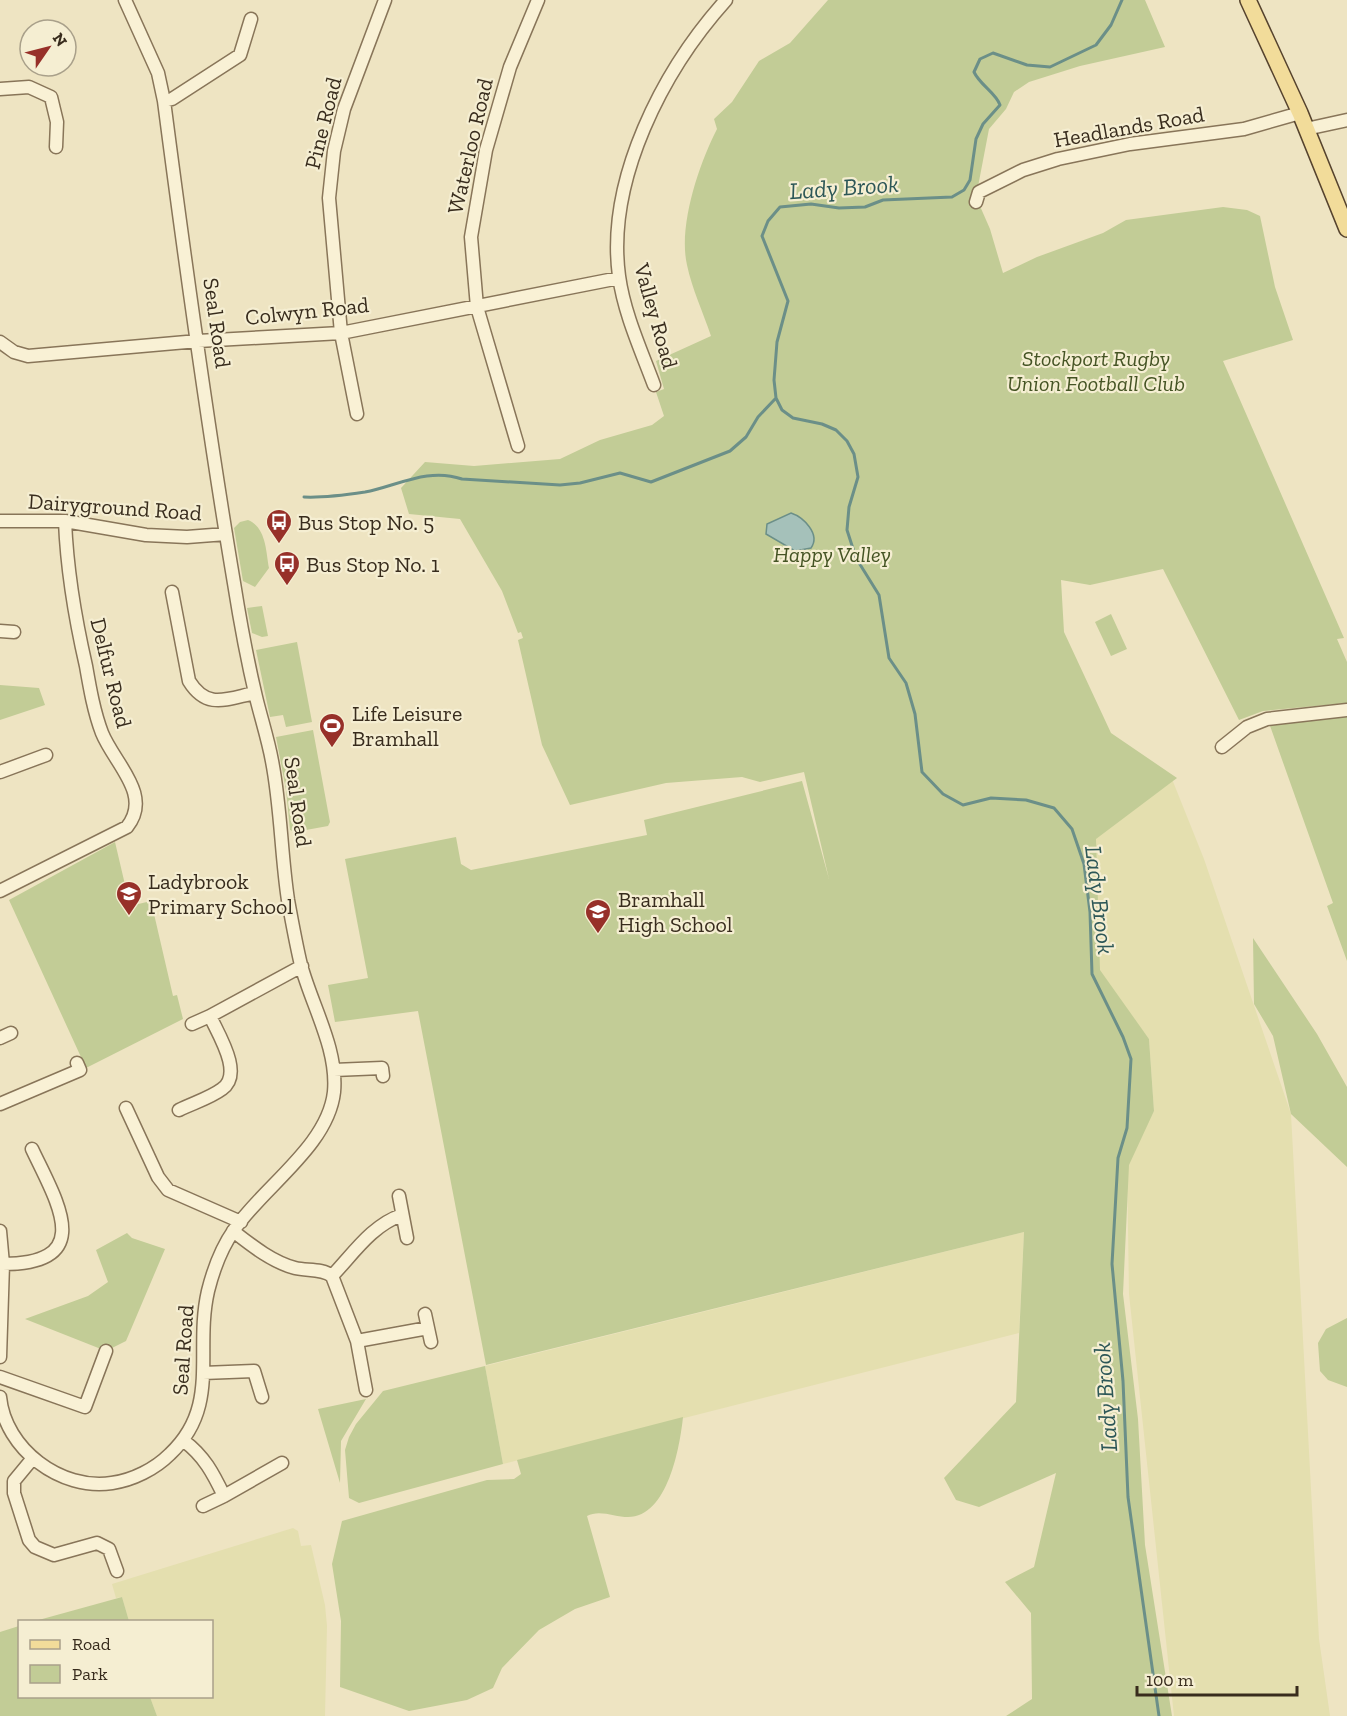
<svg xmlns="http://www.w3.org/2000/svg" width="1347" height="1716" font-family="'Zilla Slab',serif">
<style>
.farmland{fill:#e4dfaf}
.green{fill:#c2cc96}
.water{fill:#a5c1ba;stroke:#6b8f88;stroke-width:1.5}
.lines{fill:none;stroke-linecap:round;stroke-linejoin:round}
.stream{stroke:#6b8f88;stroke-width:3}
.minor-casing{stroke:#887559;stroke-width:15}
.major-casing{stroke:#56432e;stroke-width:18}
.minor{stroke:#f9f1d5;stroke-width:12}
.major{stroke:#f2dc9a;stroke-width:15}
.labels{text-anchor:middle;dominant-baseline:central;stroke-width:4.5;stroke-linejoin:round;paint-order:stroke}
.street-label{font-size:22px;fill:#382c1d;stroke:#f5eed2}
.park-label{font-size:22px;font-style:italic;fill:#455424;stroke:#f5eed2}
.poi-label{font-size:22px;fill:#382c1d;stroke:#f5eed2;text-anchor:start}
.water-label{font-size:24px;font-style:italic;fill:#2d5757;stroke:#f5eed2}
</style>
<rect width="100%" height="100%" fill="#eee4c2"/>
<path class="farmland" d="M 1172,779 L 1204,859 L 1291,1114 L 1319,1639 L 1330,1716 L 1174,1716 L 1129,1294 L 1127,1161 L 1154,1111 L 1149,1039 L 1096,969 L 1095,835 Z
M 1024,1232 L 1019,1333 L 503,1464 L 485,1366 Z
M 293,1528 L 298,1531 L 301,1546 L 311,1545 L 325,1605 L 327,1626 L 325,1716 L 157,1716 L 150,1697 L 212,1696 L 212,1622 L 129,1621 L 122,1597 L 116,1598 L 112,1584 Z"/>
<path class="green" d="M 828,0 L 1145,0 L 1165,47 L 1080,66 L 1029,82 L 1014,92 L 1006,109 L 989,129 L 976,197 L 990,229 L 1003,273 L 1037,257 L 1103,233 L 1126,220 L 1223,207 L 1247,210 L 1260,216 L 1275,287 L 1293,340 L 1223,361 L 1344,638 L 1337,639 L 1347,662 L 1347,703 L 1263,711 L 1239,720 L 1163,569 L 1090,585 L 1061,580 L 1064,632 L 1111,733 L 1177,778 L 1096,839 L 1100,970 L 1149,1039 L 1154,1111 L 1129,1165 L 1123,1294 L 1138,1419 L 1145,1545 L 1172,1716 L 1006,1716 L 1032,1699 L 1031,1613 L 1005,1582 L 1034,1567 L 1056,1473 L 979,1507 L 956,1500 L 944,1478 L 1016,1402 L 1024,1232 L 486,1365 L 418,1011 L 335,1022 L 328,985 L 368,978 L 345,859 L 456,837 L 461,864 L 471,870 L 647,835 L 644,820 L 802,781 L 829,879 L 804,772 L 760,782 L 742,777 L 666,783 L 570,805 L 542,745 L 518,640 L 523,638 L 521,632 L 518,633 L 502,591 L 460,519 L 409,514 L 401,488 L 425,462 L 474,466 L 560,459 L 600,440 L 652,425 L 664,416 L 656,392 L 664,389 L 656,361 L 711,336 C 703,312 692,289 687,265 C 678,226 699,164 717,129 L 714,119 L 732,102 L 759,61 L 790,43 Z
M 248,520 C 266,527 266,551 269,568 L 255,587 L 243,581 L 234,528 L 240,522 Z
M 262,606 L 268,636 L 262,637 L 252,633 L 247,608 Z
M 1111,614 L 1127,649 L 1111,656 L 1095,622 Z
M 297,642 L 312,722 L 286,727 L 283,715 L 270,717 L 256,650 Z
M 0,685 L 39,688 L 45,705 L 0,720 Z
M 1347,713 L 1347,961 L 1327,906 L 1333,903 L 1269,723 Z
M 313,730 L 330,822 L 328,826 L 295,832 L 290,830 L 286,790 L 276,737 Z
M 115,842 L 130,906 L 151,901 L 173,996 L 177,995 L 183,1019 L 86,1068 L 9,900 Z
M 1253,938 L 1317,1034 L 1347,1087 L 1347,1167 L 1291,1114 L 1273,1036 L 1254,1004 Z
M 127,1233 L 132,1238 L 165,1249 L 126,1341 L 106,1351 L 25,1319 L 88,1296 L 108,1282 L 96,1250 Z
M 1347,1318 L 1347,1387 L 1328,1380 L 1320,1371 L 1318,1343 L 1326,1329 Z
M 485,1366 L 503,1464 L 359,1503 L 349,1498 L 345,1450 L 349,1437 L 356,1424 L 383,1391 Z
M 366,1399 L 341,1441 L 340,1483 L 318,1409 Z
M 683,1417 C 680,1446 668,1517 628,1517 C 615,1517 599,1509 587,1516 L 610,1597 L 575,1609 L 539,1630 L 502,1668 L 493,1688 L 467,1700 L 409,1711 L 340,1687 L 341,1621 L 332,1564 L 342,1521 L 487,1480 L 514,1479 L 521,1474 L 517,1460 Z
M 122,1597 L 129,1621 L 35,1621 Z
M 19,1626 L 20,1696 L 150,1697 L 157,1716 L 0,1716 L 0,1632 Z"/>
<path class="water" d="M 791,513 C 803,517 821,534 811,548 L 795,551 L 766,534 L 767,524 Z"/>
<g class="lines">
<path class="stream" d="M 1122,0 L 1111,25 L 1096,45 L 1050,67 L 1027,65 L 993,53 L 980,59 L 974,72 C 980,85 996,93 1000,105 L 983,124 L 976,139 L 970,180 L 964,190 L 952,197 L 883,200 L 865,207 L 839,208 L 811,204 L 780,207 L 768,221 L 762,236 L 788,301 L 777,342 L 774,380 L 776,398 L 782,410 L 793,418 L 822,424 L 836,430 L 847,441 L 854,454 L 858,477 L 849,507 L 847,530 L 856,558 L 879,595 L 889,658 L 906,683 L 915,714 L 922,772 L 943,794 L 963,805 L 991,798 L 1026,800 L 1054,808 L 1072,829 L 1084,864 L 1090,912 L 1092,974 L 1123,1037 L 1131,1059 L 1127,1128 L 1118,1158 L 1112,1264 L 1123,1381 L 1128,1497 L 1159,1716
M 304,497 C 324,498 345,495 365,492 C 397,486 428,467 462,479 L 560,485 L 580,483 L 620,473 L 651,482 L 730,451 L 746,437 L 758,417 L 776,398"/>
<defs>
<path id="minor" d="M 0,89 L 29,87 L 51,97 L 57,122 L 56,147
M 164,101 L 172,99 L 240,55 L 251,19
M 1306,129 L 1347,120
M 976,202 L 979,192 L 1023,170 L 1058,159 L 1130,144 L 1244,129 L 1300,113
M 0,342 L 14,352 L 28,356 L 198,341 L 341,333 L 619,278
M 654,385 C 641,350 624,313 619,276 C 606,180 663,70 726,0
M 357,414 L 341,333 L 329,198 L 334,151 L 344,109 L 385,0
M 518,446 L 477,307 L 471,237 L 486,150 L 510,67 L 538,0
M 0,521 L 65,521 L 146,535 L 187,537 L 226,534
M 172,592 L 189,681 C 207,710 226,699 255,693
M 0,631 L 14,632
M 1222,747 L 1247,727 L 1267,719 L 1347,710
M 0,772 L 46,755
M 0,891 L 127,827 C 153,795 114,763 102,733 C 94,712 90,689 86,666 C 75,618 67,571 65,521
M 192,1024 L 210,1016
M 0,1038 L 11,1033
M 334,1070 L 382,1068 L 383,1076
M 0,1104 L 80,1070 L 77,1063
M 126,1108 L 158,1177 L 168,1190 L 241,1222
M 179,1110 C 193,1103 210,1098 222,1089 C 244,1074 218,1034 210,1016 L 302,966
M 399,1196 L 407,1238
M 0,1231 L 3,1264 L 0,1357
M 233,1231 C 251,1245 272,1262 295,1268 C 307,1271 322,1268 332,1276 L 357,1341 L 366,1390
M 3,1264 C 97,1264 57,1202 32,1149
M 332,1276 C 353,1254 372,1225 402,1215
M 425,1314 L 431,1342
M 357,1341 L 428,1328
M 203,1373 L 254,1371 L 262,1397
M 0,1377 L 85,1407 L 106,1351
M 0,1397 C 5,1449 61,1491 112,1483 C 133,1480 155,1469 170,1454 C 221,1406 194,1352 208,1291 C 213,1271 222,1247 234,1230 C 263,1187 328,1146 334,1092 C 338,1049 312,1006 301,965 C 296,944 292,922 288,900 C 281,854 281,807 272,761 C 268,739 261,718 256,697 C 247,659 240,621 234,583 C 207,423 185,262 164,101 L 158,73 L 125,0
M 184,1441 C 204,1456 213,1473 224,1496 L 282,1463
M 33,1458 L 14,1481 L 14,1493 L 29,1540 L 35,1547 L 54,1555 L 97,1543 L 109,1549 L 117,1571
M 203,1506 L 224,1496"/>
<path id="major" d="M 1248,0 L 1300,113 L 1347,229"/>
</defs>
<use href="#minor" class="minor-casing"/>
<use href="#major" class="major-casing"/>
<use href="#minor" class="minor"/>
<use href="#major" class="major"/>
</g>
<defs>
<symbol id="bus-pin" viewBox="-11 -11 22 30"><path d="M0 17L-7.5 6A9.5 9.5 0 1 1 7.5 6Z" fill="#973029" stroke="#f5eed2"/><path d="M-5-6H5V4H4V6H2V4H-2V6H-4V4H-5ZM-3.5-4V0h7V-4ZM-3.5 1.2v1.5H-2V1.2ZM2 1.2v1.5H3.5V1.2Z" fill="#fff"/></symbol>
<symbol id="stadium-pin" viewBox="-11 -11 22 30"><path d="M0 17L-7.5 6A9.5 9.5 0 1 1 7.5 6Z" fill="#973029" stroke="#f5eed2"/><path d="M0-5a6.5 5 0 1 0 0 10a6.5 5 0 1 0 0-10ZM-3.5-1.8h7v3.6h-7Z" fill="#fff"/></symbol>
<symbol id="school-pin" viewBox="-11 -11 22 30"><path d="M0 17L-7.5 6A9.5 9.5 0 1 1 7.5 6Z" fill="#973029" stroke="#f5eed2"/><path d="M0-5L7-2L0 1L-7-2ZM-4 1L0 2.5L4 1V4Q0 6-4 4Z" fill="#fff"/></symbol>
</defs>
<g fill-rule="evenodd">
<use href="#bus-pin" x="264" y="507" width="30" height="40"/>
<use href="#bus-pin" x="272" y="549" width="30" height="40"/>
<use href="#stadium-pin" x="317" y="711" width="30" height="40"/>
<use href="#school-pin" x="114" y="879" width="30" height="40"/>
<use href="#school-pin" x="583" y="897" width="30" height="40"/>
</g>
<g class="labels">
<g class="street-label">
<text transform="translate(323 123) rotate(-76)">Pine Road</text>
<text transform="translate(1129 127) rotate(-10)">Headlands Road</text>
<text transform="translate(470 146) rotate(-77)">Waterloo Road</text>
<text transform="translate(307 311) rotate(-6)">Colwyn Road</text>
<text transform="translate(656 316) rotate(74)">Valley Road</text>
<text transform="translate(217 323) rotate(82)">Seal Road</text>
<text transform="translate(115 507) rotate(4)">Dairyground Road</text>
<text transform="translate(111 673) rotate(76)">Delfur Road</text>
<text transform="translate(298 802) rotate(82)">Seal Road</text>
<text transform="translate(183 1350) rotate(-86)">Seal Road</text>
</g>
<g class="park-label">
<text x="1096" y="358">Stockport Rugby<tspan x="1096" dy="25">Union Football Club</tspan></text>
<text x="832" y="554">Happy Valley</text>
</g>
<g class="poi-label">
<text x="298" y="522">Bus Stop No. 5</text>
<text x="306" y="564">Bus Stop No. 1</text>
<text x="352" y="713">Life Leisure<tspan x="352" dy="25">Bramhall</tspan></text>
<text x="148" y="881">Ladybrook<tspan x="148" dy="25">Primary School</tspan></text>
<text x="618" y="899">Bramhall<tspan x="618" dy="25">High School</tspan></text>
</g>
<g class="water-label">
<text transform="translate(844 187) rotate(-4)">Lady Brook</text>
<text transform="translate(1100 900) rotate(83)">Lady Brook</text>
<text transform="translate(1105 1397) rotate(-94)">Lady Brook</text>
</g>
</g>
<rect x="18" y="1620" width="195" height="78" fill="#f5eed2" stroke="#a9a08a" stroke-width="1.5"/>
<rect x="30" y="1640" width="30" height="9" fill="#f2dc9a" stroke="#a9a08a" stroke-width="1.5"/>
<text x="72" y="1650" font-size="18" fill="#382c1d">Road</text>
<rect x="30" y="1665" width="30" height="18" fill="#c2cc96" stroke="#a9a08a" stroke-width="1.5"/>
<text x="72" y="1680" font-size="18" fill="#382c1d">Park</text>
<g transform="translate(48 48) rotate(55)"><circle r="28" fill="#f5eed2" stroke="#a9a08a" stroke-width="1.5"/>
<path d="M0-4.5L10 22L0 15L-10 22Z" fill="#973029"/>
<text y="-9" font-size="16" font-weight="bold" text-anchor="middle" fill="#382c1d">N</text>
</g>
<path d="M1137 1686v9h160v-9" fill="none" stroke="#382c1d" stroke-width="3"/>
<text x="1146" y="1686" font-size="18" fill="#382c1d" stroke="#f5eed2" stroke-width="4.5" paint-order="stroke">100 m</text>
</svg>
